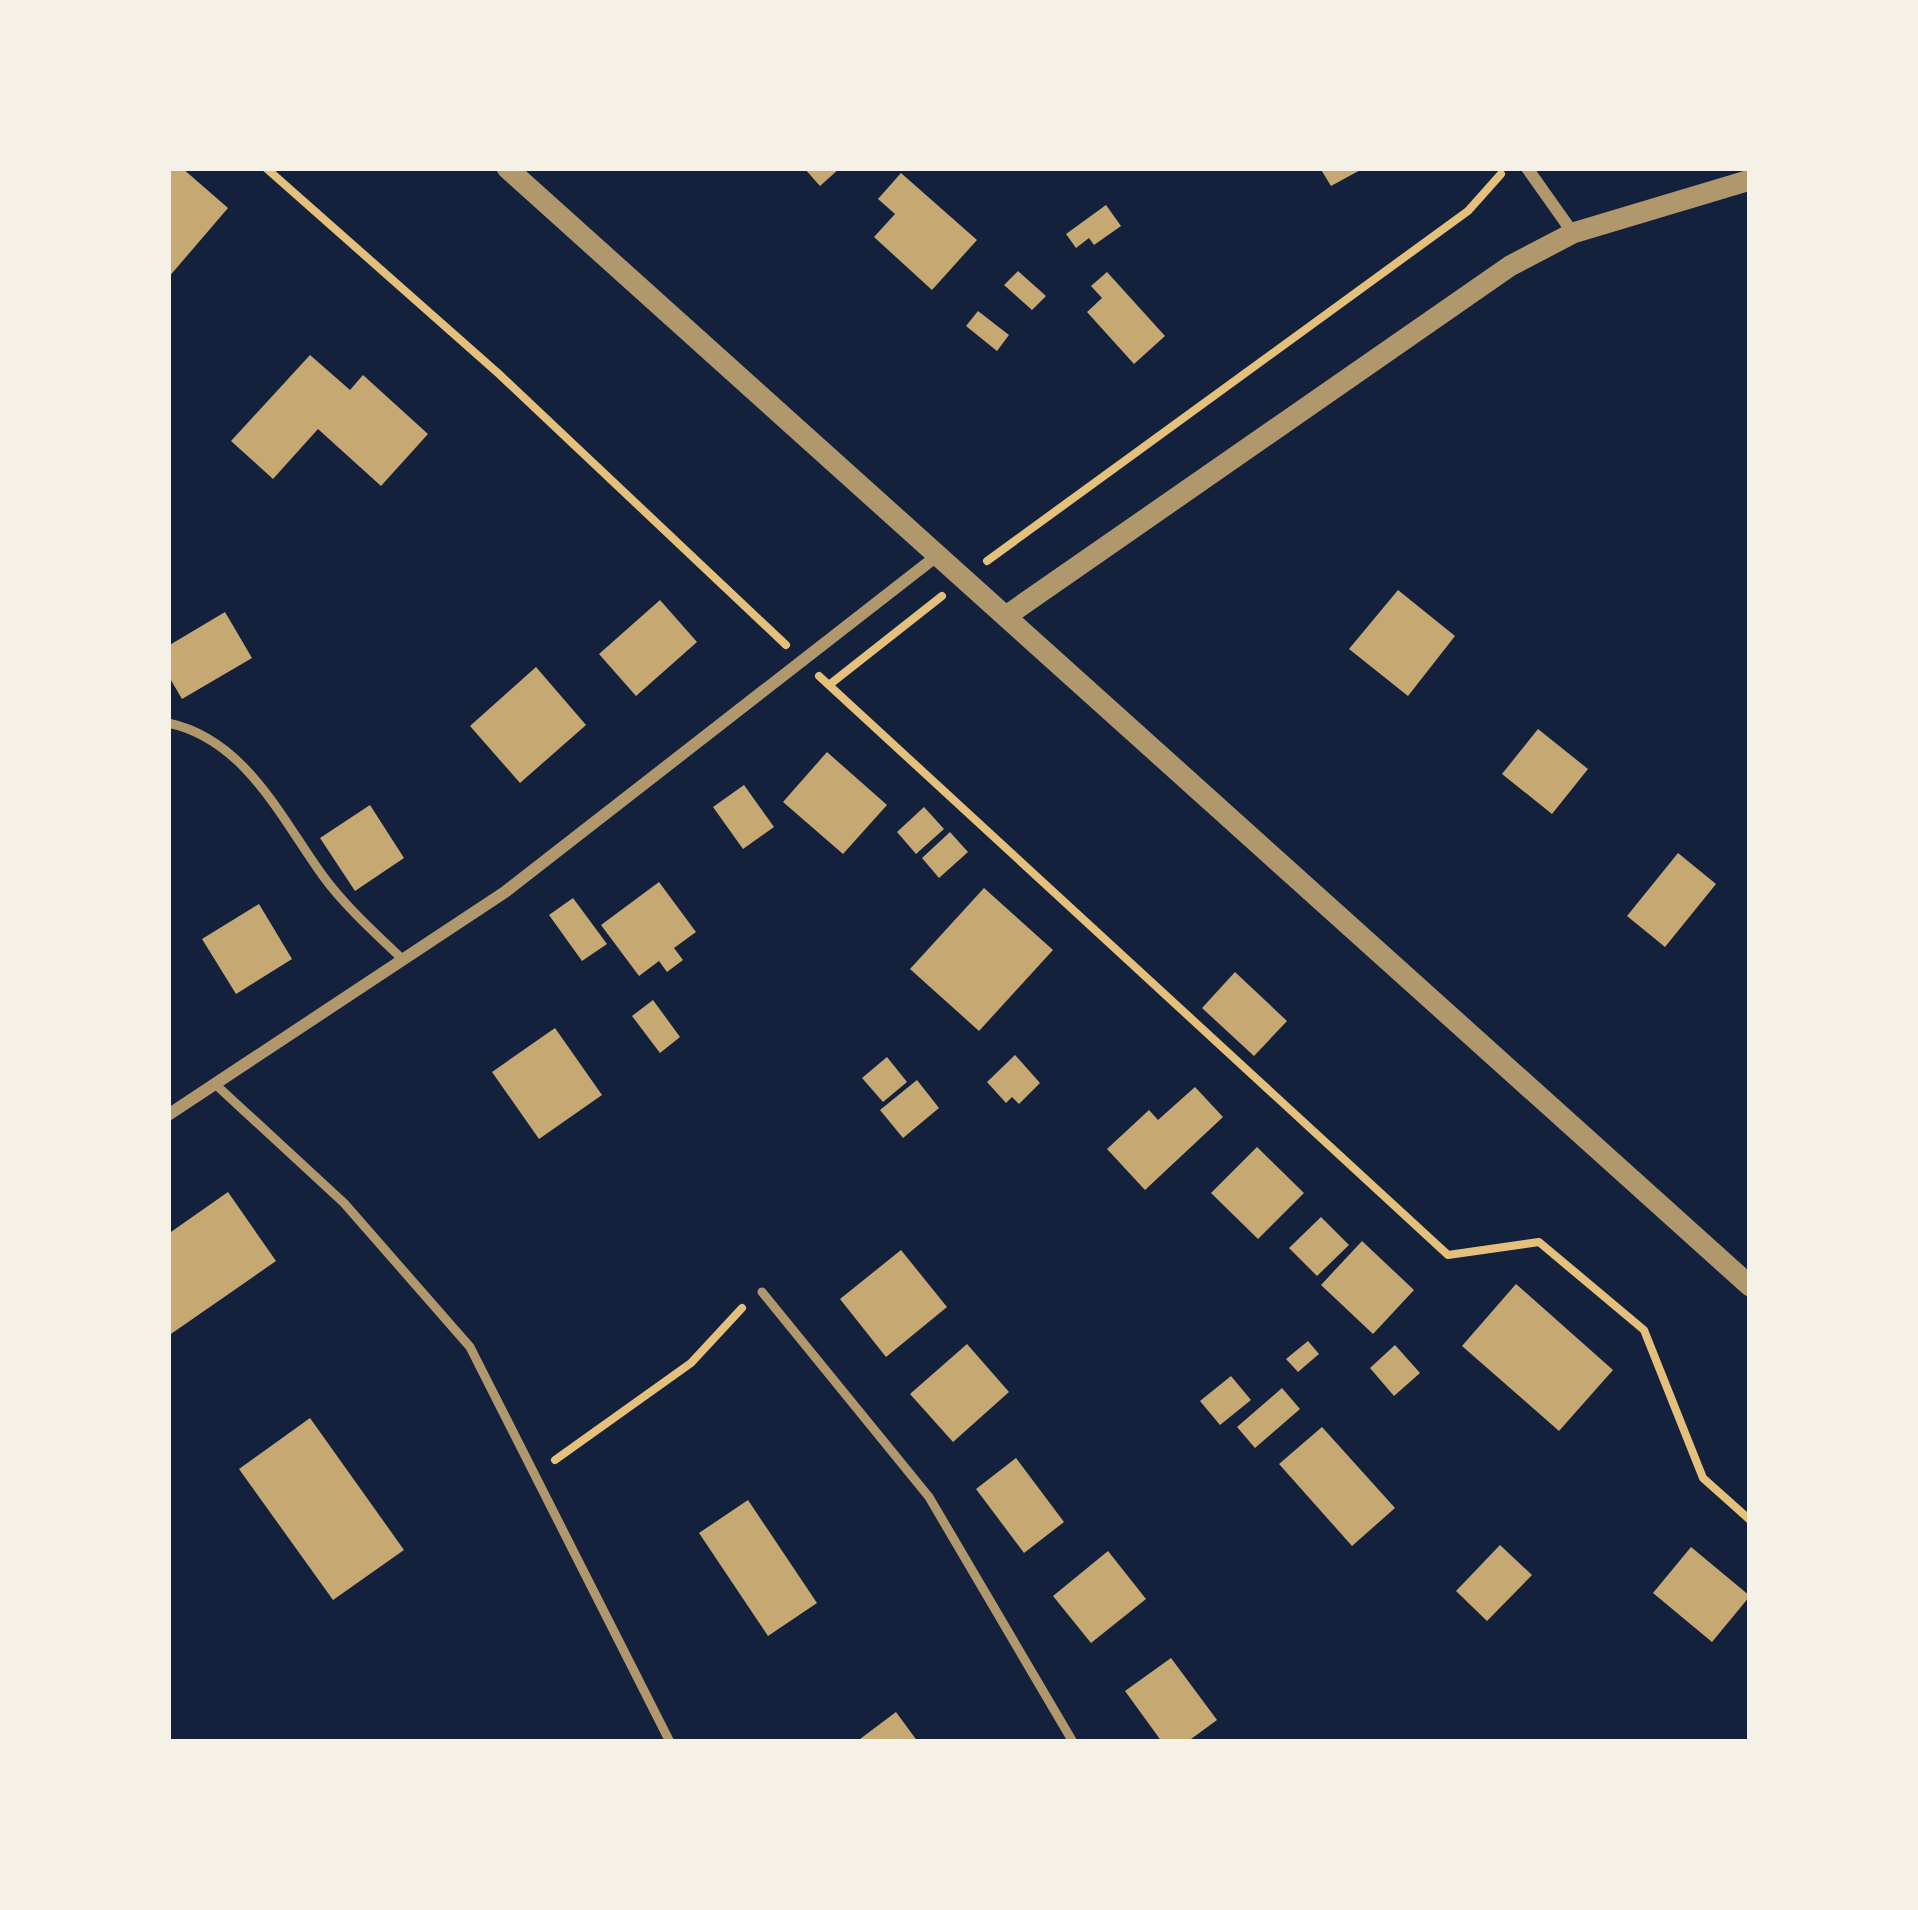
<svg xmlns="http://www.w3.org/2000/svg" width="1918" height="1910" font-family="'DM Sans',sans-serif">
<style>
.building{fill:#c6a872}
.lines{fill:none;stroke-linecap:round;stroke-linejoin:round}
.path{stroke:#e5c07b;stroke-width:8}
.service{stroke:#b1986c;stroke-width:9}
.minor{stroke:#b1986c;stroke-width:12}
.tertiary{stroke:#b1986c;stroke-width:21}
</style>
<rect width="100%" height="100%" fill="#14213d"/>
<path class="building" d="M 168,168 L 182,168 L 228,208 L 168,278 Z
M 804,168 L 840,168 L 820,186 Z
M 1320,168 L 1364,168 L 1331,186 Z
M 901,173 L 977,240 L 932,290 L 874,237 L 895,214 L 878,199 Z
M 1106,205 L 1121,226 L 1094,245 L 1089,238 L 1076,248 L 1066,234 Z
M 1018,271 L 1046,296 L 1032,310 L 1004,285 Z
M 1107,272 L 1165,336 L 1134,364 L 1087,312 L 1102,298 L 1091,286 Z
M 978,311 L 1009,335 L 997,351 L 966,326 Z
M 310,355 L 350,390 L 363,375 L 428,434 L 381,486 L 318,429 L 273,479 L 231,441 Z
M 1398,590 L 1455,636 L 1408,696 L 1349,649 Z
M 660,600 L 697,642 L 636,696 L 599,654 Z
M 225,612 L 252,658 L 182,699 L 168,675 L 168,646 Z
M 536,667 L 586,725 L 520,783 L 470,726 Z
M 1538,729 L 1588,769 L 1552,814 L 1502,774 Z
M 827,752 L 887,805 L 843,854 L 783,802 Z
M 744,785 L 774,827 L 743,849 L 713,807 Z
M 370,805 L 404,858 L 355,891 L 320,838 Z
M 924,807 L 944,829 L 916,854 L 897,832 Z
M 950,832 L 968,852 L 939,878 L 922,858 Z
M 1678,853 L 1716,884 L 1665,947 L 1627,916 Z
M 659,882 L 696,932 L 674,948 L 683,960 L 667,972 L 659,961 L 639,976 L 601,925 Z
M 984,888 L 1053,950 L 979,1031 L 910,969 Z
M 573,898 L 607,944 L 582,961 L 549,915 Z
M 259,904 L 292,959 L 236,994 L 202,939 Z
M 1235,972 L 1287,1021 L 1254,1056 L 1202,1008 Z
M 653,1000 L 680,1037 L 660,1053 L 632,1016 Z
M 555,1028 L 602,1095 L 539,1139 L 492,1072 Z
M 1015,1055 L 1040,1083 L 1019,1104 L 1012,1097 L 1006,1103 L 987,1082 Z
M 887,1057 L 907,1082 L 883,1102 L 862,1078 Z
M 917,1080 L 939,1108 L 903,1138 L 880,1110 Z
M 1195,1087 L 1223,1117 L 1145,1190 L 1107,1149 L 1149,1110 L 1158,1120 Z
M 1257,1147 L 1304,1193 L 1258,1239 L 1211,1193 Z
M 228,1192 L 276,1261 L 168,1336 L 168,1234 Z
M 1321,1217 L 1349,1245 L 1317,1276 L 1289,1248 Z
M 1362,1241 L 1414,1290 L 1373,1334 L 1321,1285 Z
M 901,1250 L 947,1307 L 886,1357 L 840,1299 Z
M 1516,1284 L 1613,1370 L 1559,1431 L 1462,1346 Z
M 1308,1341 L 1319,1354 L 1298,1372 L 1286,1359 Z
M 967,1344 L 1009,1392 L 953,1442 L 910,1394 Z
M 1395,1345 L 1420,1373 L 1394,1396 L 1370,1368 Z
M 1231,1376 L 1251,1400 L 1220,1425 L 1200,1401 Z
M 1282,1388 L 1300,1409 L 1255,1448 L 1237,1427 Z
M 310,1418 L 404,1550 L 333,1600 L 239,1469 Z
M 1322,1427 L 1395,1508 L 1352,1546 L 1279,1464 Z
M 1016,1458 L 1064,1522 L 1024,1553 L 976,1489 Z
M 748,1500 L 817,1603 L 768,1636 L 699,1533 Z
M 1500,1545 L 1532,1575 L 1487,1621 L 1456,1591 Z
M 1691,1547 L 1750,1596 L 1712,1642 L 1653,1593 Z
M 1108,1551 L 1146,1599 L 1091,1643 L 1053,1596 Z
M 1171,1658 L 1217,1720 L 1187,1742 L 1162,1742 L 1125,1691 Z
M 896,1712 L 918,1742 L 856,1742 Z"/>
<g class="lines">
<path class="path" d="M 266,168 L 499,374 L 786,645
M 987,561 L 1468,211 L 1501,174
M 819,676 L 1448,1255 L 1539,1242 L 1644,1330 L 1703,1478 L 1750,1520
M 829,685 L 942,596
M 555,1460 L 691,1363 L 742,1308"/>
<path class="service" d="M 168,723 C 245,739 281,818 323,876 C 345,906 374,932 400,957
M 215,1084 L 344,1203 L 470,1347 L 670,1742
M 762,1292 L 929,1497 L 1073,1742"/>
<path class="minor" d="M 1527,168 L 1573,233
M 168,1115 L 505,892 L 938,555"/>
<path class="tertiary" d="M 507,168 L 1750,1286
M 1009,614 L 1510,266 L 1573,233 L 1750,180"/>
</g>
<rect width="1918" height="1910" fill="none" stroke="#f6f1e7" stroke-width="342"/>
</svg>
